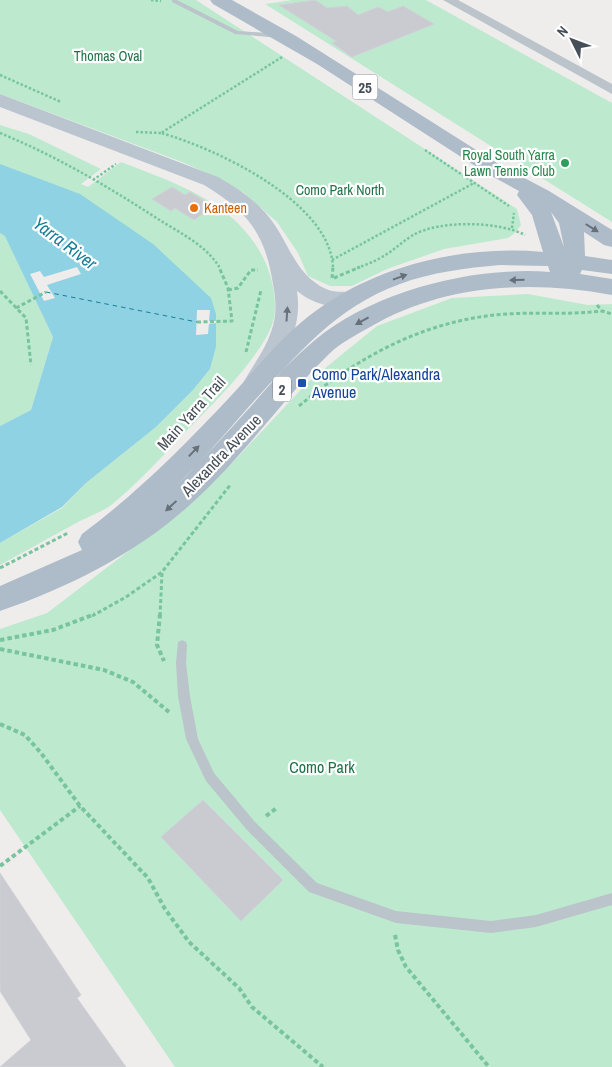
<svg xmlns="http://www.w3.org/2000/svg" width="612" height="1067" font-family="'Archivo Narrow',sans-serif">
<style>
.green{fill:#bdeace}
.water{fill:#8ed2e3}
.pier{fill:#efecec}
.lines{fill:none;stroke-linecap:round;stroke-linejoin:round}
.ferry{stroke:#187f99;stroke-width:1;stroke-dasharray:4.5 4;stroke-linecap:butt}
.building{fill:#cacbd1;stroke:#d0d2d7}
.path-far2{stroke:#78c49e;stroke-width:2.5;stroke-dasharray:2.5 2;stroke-linecap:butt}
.path-far1{stroke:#78c49e;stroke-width:3;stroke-dasharray:4 2.5;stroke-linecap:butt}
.path{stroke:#78c49e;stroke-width:4;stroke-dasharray:4.5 3;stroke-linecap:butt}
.lane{fill:#bbc4ca;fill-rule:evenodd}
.street{fill:#bbc4ca;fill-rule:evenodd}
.secondary{fill:#bbc5cf;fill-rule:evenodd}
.primary{fill:#aebcc9;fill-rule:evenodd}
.oneway{fill:#65707a}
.oneway2{fill:#69727c}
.leisure-dot{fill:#2e9e5b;stroke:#fff;stroke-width:2}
.food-dot{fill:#e8710a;stroke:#fff;stroke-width:2}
.transit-dot{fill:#1a4fb4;stroke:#fff;stroke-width:2}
.labels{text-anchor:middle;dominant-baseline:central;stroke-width:4.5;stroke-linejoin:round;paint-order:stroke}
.far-park-label{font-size:14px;fill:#1e7247;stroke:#fff}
.far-leisure-label{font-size:14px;fill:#27864d;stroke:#fff;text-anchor:end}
.far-food-label{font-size:14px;fill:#c56008;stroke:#fff;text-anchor:start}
.shield{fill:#fff;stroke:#7e848a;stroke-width:1}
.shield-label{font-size:15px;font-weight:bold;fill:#464f58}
.transit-label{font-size:16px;fill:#164399;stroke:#fff;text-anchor:start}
.street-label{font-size:16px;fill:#464f58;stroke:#fff}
.park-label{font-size:16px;fill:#1e7247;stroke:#fff}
.water-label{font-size:18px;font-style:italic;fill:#187f99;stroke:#fff}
</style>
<rect width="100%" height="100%" fill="#efecec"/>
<path class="green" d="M 0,0 L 196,0 L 517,209 L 521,225 L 516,232 L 508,238 L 444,249 L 387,269 L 352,286 L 330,286 L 308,276 L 298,253 L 277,222 L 244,193 L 223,180 L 182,162 L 0,94 Z
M 292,0 L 426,0 L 612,103 L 612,222 L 265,4 Z
M 0,125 L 29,134 L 101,169 L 81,184 L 88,187 L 121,162 C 178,184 241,204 267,266 C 273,282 277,302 274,318 C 268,347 223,394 202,415 C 174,443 147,475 116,501 C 107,510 92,515 80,521 C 53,536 27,550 0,565 L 0,543 L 62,508 L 86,483 L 156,427 L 193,390 L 210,369 L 216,347 L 216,314 L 0,177 Z
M 0,233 L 5,235 L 53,337 L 31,410 L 0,426 Z
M 528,294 L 588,305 L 612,304 L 612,1067 L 175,1067 L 0,810 L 0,629 L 47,613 L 163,525 L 234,461 L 308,382 L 377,326 L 452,298 Z"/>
<path class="water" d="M 0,164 L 80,194 L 153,244 L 211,298 L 216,314 L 216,347 L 210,369 L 193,390 L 156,427 L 86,483 L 62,507 L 0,543 L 0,426 L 31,410 L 53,337 L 5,236 L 0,233 Z"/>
<path class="pier" d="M 77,267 L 81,274 L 47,285 L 55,298 L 44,301 L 30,274 L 40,271 L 44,277 Z
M 197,310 L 210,310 L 209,321 L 216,321 L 216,323 L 209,324 L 208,334 L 196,335 Z"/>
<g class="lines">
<path class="ferry" d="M 46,292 L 197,322"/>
</g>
<path class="building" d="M 315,0 L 327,8 L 347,6 L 358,15 L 378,7 L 388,12 L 403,6 L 434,24 L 352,57 L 332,43 L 336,41 L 279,5 Z
M 172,187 L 185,195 L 190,192 L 213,206 L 194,220 L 175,208 L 171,211 L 152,199 Z
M 203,800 L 283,880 L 241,921 L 161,837 Z
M 0,873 L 81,995 L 77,998 L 126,1067 L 0,1067 L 31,1040 L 0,991 Z"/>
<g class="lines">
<path class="path-far2" d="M 151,0 L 161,1
M 282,57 L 161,133 C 215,148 331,202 333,268
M 0,75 L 61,102
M 136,132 L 161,133
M 0,133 C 56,156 107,186 158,219 C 180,233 206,245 220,268
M 425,150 L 509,206
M 93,180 L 116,164
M 512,228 L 514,213
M 332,260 L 474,183
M 357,268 C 365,265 374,262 382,257 C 393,251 402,242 413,235 C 440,220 498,221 525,235"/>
<path class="path-far1" d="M 332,278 L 333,267
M 334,278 L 360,267
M 228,290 L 238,288 L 251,270 L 258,270
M 0,291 L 26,318 L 31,365
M 597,305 L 602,311 L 612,314
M 16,308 L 46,292
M 197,322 L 232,321 L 228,288 L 219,267
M 246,352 L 261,290
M 299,406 C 359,356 427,319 507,314 C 539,312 570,315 602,311
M 0,568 L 68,533
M 92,616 L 126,597 L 162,572 L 231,484
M 160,616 L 162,573"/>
<path class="path" d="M 160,614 L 157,645 L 164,661
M 0,640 L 53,630 L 95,614
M 0,649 L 104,670 L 133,682 L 169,712
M 0,724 L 25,735 L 41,753 L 80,806 L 148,878 L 165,909 L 189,942 L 239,988 L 252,1007 L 323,1067
M 266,816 L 278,807
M 0,866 L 80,806
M 395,935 L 398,950 L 406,967 L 489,1067"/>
<path class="lane" d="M 172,0 L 177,0 L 238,31 L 281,34 L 284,36 L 281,38 L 235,34 L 172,2 Z
M 182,640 L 186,642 L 187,645 L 186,663 L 190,696 L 198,739 L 214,773 L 255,822 L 317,883 L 396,911 L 491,921 L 536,915 L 612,893 L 612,905 L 536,927 L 491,933 L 396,923 L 309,892 L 247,830 L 206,781 L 186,739 L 178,696 L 176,663 L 178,642 Z"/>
<path class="street" d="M 443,0 L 458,0 L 612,84 L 612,94 Z"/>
<path class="secondary" d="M 0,94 L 218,177 C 238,188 255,200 269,217 C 289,242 295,275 326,289 C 336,294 349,290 360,293 L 363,298 L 360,303 C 338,310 315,306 297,291 C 303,331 283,356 264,389 L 255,392 L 246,389 L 243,383 C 253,365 266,349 272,329 C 277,314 276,299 273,284 C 265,233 247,211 204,185 L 0,107 Z"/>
<path class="primary" d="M 210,0 L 232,0 L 296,36 L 500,165 L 549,191 L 612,230 L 612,247 L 604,245 L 584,232 L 585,256 L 612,260 L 612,274 L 582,270 L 580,274 L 612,279 L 612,295 C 529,280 444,284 370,327 C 356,335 340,343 329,354 C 281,401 243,457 193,502 C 139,552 70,587 0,611 L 0,586 L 82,550 L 78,542 L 82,534 C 136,494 183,447 229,398 C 257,368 283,334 317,310 C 380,264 466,245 543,252 L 532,215 L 517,195 L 519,191 L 486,173 L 317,64 L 213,4 ZM 551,212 L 559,223 L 564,247 ZM 500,265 L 548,266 L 550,272 C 474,266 374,291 315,340 C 265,382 224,440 176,486 C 202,460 227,433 252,405 C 295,356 336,307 400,284 C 432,272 466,268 500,265 Z"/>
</g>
<defs><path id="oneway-solid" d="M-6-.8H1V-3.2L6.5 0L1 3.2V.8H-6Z" transform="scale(1.25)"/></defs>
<g class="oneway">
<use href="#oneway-solid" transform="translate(592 228) rotate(32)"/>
<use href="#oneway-solid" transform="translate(400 277) rotate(-20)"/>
<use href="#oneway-solid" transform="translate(517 280) rotate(179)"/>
<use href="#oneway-solid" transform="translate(362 321) rotate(151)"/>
<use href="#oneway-solid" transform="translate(194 451) rotate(-46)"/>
<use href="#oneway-solid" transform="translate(171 506) rotate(137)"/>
</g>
<use class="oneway2" href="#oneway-solid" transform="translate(287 314) rotate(-86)"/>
<circle class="leisure-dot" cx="565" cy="163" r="5"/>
<circle class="food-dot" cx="194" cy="208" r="5"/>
<rect class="transit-dot" x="297" y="378" width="10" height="10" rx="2.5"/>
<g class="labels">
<g class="far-park-label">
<text x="108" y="56">Thomas Oval</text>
<text x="340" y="190">Como Park North</text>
</g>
<g class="far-leisure-label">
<text x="555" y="155">Royal South Yarra<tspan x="555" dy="16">Lawn Tennis Club</tspan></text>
</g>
<g class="far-food-label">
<text x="204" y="208">Kanteen</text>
</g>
<g class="shield">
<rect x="352.5" y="74.5" width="25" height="25" rx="4"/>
<rect x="273" y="376.5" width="18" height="25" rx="4"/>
</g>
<g class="shield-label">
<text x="365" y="87">25</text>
<text x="282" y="389">2</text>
</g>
<g class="transit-label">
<text x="312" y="374">Como Park/Alexandra<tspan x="312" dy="18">Avenue</tspan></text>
</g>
<g class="street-label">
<text transform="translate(191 413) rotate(-48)">Main Yarra Trail</text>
<text transform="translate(221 455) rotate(-46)">Alexandra Avenue</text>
</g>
<g class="park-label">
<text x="322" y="767">Como Park</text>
</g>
<g class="water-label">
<text transform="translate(65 243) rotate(37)">Yarra River</text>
</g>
</g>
<g transform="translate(572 40) rotate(312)" stroke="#ffffff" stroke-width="4" paint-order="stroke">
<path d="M0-4L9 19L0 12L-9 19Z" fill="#464f58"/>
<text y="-8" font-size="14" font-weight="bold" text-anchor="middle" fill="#464f58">N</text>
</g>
</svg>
